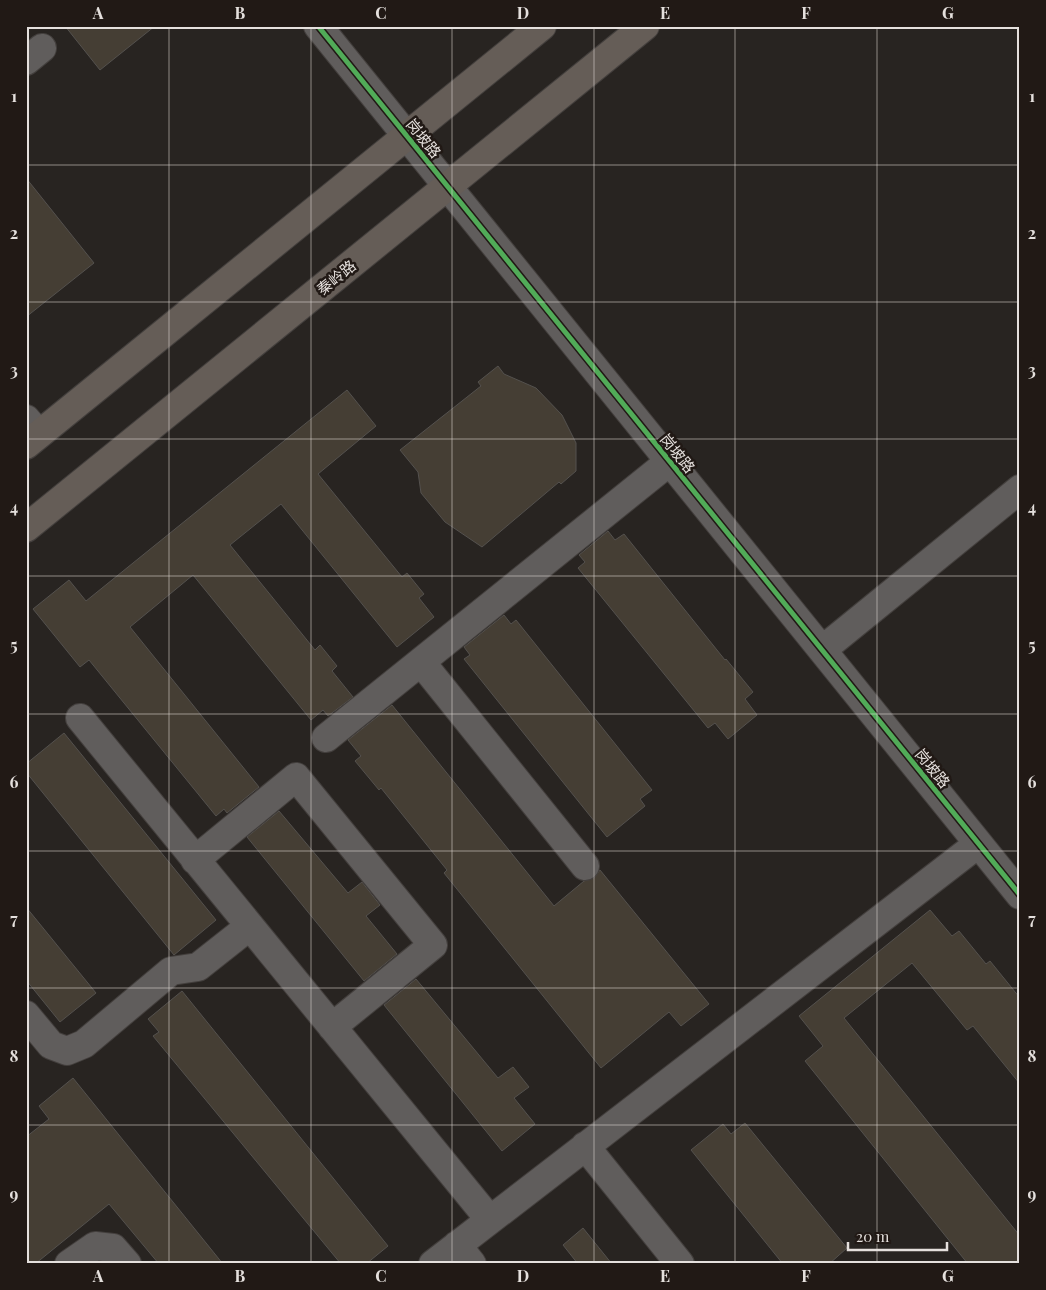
<svg xmlns="http://www.w3.org/2000/svg" width="1046" height="1290" font-family="'Playfair Display','Noto Sans SC',serif">
<style>
.building{fill:#453e34;stroke:#54514e}
.lines{fill:none;stroke-linecap:round;stroke-linejoin:round}
.minor-casing{stroke:#433f3d;stroke-width:30}
.major-casing{stroke:#433f3d;stroke-width:30}
.minor{stroke:#605d5c;stroke-width:28}
.major{stroke:#655d57;stroke-width:28}
.cycleway-casing{stroke:#211915;stroke-width:8}
.cycleway{stroke:#51ab58;stroke-width:5}
.grid{fill:none;stroke:#e5e0dd;stroke-width:1;stroke-opacity:0.55}
.labels{text-anchor:middle;dominant-baseline:central;stroke-width:5;stroke-linejoin:round;paint-order:stroke}
.street-label{font-size:15px;fill:#e5e0dd;stroke:#211915}
.neatline{fill:none;stroke:#e5e0dd;stroke-width:2}
.grid-label{font-size:16px;text-anchor:middle;font-weight:bold;fill:#e5e0dd}
</style>
<rect width="100%" height="100%" fill="#282421"/>
<path class="building" d="M 65,26 L 155,26 L 100,70 Z
M 26,178 L 94,263 L 26,317 Z
M 498,366 L 504,374 L 536,388 L 562,415 L 576,443 L 576,471 L 561,484 L 559,482 L 482,547 L 445,522 L 421,493 L 418,472 L 400,450 L 481,386 L 478,382 Z
M 347,390 L 376,426 L 318,474 L 402,577 L 407,573 L 424,594 L 419,598 L 434,617 L 397,647 L 281,504 L 230,545 L 315,650 L 320,645 L 337,666 L 332,671 L 353,697 L 328,716 L 323,710 L 311,720 L 193,575 L 130,627 L 259,787 L 227,813 L 224,809 L 216,816 L 89,660 L 80,667 L 33,609 L 69,580 L 86,601 Z
M 608,531 L 615,540 L 624,534 L 725,660 L 726,659 L 753,692 L 745,699 L 757,715 L 728,739 L 715,723 L 708,728 L 578,568 L 585,562 L 579,555 Z
M 504,615 L 511,624 L 516,620 L 652,790 L 640,799 L 645,806 L 607,837 L 464,659 L 470,655 L 464,647 Z
M 392,705 L 554,906 L 584,881 L 594,878 L 600,870 L 709,1004 L 681,1026 L 669,1012 L 601,1068 L 444,873 L 447,870 L 381,788 L 379,790 L 355,761 L 361,756 L 348,740 Z
M 64,733 L 216,920 L 174,955 L 26,772 L 26,764 Z
M 279,811 L 348,893 L 362,882 L 380,905 L 366,916 L 397,954 L 364,981 L 247,837 Z
M 26,907 L 96,993 L 60,1022 L 26,980 Z
M 930,910 L 952,936 L 959,931 L 986,964 L 990,961 L 1020,998 L 1020,1084 L 973,1026 L 967,1030 L 912,963 L 844,1018 L 1020,1236 L 1020,1264 L 968,1264 L 805,1061 L 823,1046 L 799,1016 Z
M 416,979 L 498,1078 L 513,1067 L 529,1087 L 514,1098 L 535,1124 L 502,1151 L 384,1005 Z
M 182,991 L 388,1246 L 366,1264 L 341,1264 L 153,1036 L 159,1032 L 148,1019 Z
M 73,1078 L 223,1264 L 159,1264 L 109,1204 L 35,1264 L 26,1264 L 26,1137 L 49,1119 L 39,1106 Z
M 745,1123 L 847,1248 L 829,1264 L 783,1264 L 691,1150 L 723,1124 L 731,1134 Z
M 583,1228 L 612,1264 L 578,1264 L 563,1245 Z"/>
<g class="lines">
<defs>
<path id="minor" d="M 318,26 L 1020,895
M 26,61 L 42,48
M 26,419 L 39,434
M 822,650 L 1020,489
M 421,662 L 585,866
M 80,718 L 490,1220
M 326,738 L 669,462
M 195,860 L 296,777 L 433,945 L 332,1027
M 26,1015 L 51,1045 L 67,1051 L 84,1044 L 171,971 L 198,967 L 250,926
M 585,1146 L 680,1264
M 457,1245 L 472,1264
M 69,1264 L 95,1246 L 113,1248 L 127,1264
M 433,1264 L 978,844"/>
<path id="major" d="M 26,445 L 542,26
M 26,528 L 645,26"/>
</defs>
<use href="#minor" class="minor-casing"/>
<use href="#major" class="major-casing"/>
<use href="#minor" class="minor"/>
<use href="#major" class="major"/>
<defs>
<path id="cycleway" d="M 318,26 L 1020,895"/>
</defs>
<use href="#cycleway" class="cycleway-casing"/>
<use href="#cycleway" class="cycleway"/>
</g>
<path class="grid" d="M 169,26 L 169,1264M 311,26 L 311,1264M 452,26 L 452,1264M 594,26 L 594,1264M 735,26 L 735,1264M 877,26 L 877,1264M 26,165 L 1020,165M 26,302 L 1020,302M 26,439 L 1020,439M 26,576 L 1020,576M 26,714 L 1020,714M 26,851 L 1020,851M 26,988 L 1020,988M 26,1125 L 1020,1125"/>
<g class="labels">
<g class="street-label">
<text transform="translate(424 138) rotate(51)">岗坡路</text>
<text transform="translate(336 277) rotate(-39)">秦岭路</text>
<text transform="translate(678 453) rotate(51)">岗坡路</text>
<text transform="translate(933 768) rotate(51)">岗坡路</text>
</g>
</g>
<rect width="1046" height="1290" fill="none" stroke="#211915" stroke-width="55"/>
<path d="M848 1242v8h99v-8" fill="none" stroke="#e5e0dd" stroke-width="2.5"/>
<text x="856" y="1242" font-size="15" fill="#e5e0dd" stroke="#211915" stroke-width="4" paint-order="stroke">20 m</text>
<rect x="28" y="28" width="990" height="1234" class="neatline"/>
<g class="grid-label">
<text x="98" y="19">A</text>
<text x="240" y="19">B</text>
<text x="381" y="19">C</text>
<text x="523" y="19">D</text>
<text x="665" y="19">E</text>
<text x="806" y="19">F</text>
<text x="948" y="19">G</text>
<text x="14" y="102">1</text>
<text x="1032" y="102">1</text>
<text x="14" y="239">2</text>
<text x="1032" y="239">2</text>
<text x="14" y="376">3</text>
<text x="1032" y="376">3</text>
<text x="14" y="513">4</text>
<text x="1032" y="513">4</text>
<text x="14" y="651">5</text>
<text x="1032" y="651">5</text>
<text x="14" y="788">6</text>
<text x="1032" y="788">6</text>
<text x="14" y="925">7</text>
<text x="1032" y="925">7</text>
<text x="14" y="1062">8</text>
<text x="1032" y="1062">8</text>
<text x="14" y="1200">9</text>
<text x="1032" y="1200">9</text>
<text x="98" y="1282">A</text>
<text x="240" y="1282">B</text>
<text x="381" y="1282">C</text>
<text x="523" y="1282">D</text>
<text x="665" y="1282">E</text>
<text x="806" y="1282">F</text>
<text x="948" y="1282">G</text>
</g>
</svg>
